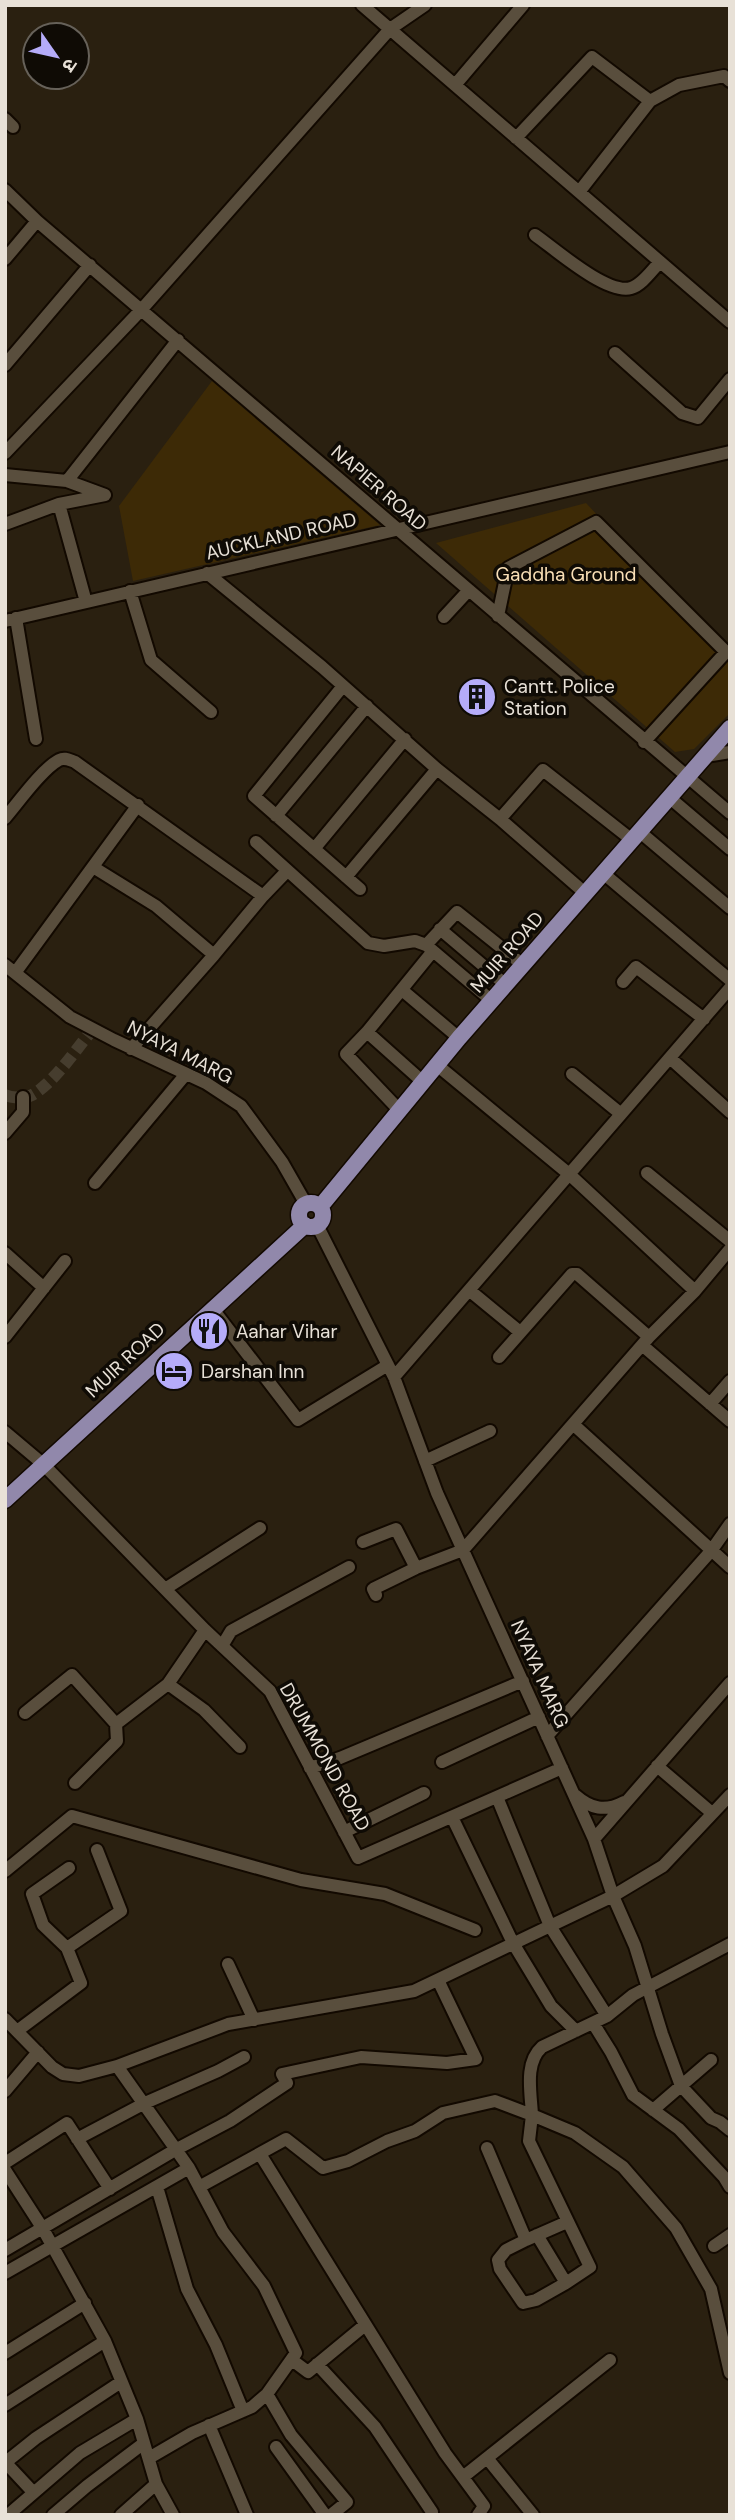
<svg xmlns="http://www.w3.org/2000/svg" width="735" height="2520" font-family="'DM Sans','Noto Sans Devanagari',sans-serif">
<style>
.green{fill:#3d2a06}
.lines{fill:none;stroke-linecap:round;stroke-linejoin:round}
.minor-tunnel{stroke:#463d2e;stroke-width:12;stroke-dasharray:12 6;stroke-linecap:butt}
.minor-casing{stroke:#120900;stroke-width:16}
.major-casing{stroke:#120900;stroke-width:19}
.minor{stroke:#594e3d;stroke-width:12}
.major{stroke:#9188ab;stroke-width:16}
.labels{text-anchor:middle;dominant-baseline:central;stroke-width:7;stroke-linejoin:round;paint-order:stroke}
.street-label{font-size:19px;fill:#e8e1d7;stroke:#0f0b05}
.park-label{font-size:19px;fill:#f9dfb6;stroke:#0f0b05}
.poi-label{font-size:19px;fill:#e8e1d7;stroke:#0f0b05;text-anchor:start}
</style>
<rect width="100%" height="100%" fill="#2a2010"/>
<path class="green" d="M 212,381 L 380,525 L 133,581 L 119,506 Z
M 586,503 L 730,656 L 730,713 L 694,749 L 675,752 L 436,543 Z"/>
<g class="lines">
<path class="minor-tunnel" d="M 5,1095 C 13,1098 25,1099 32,1095 C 54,1083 77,1048 93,1029"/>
<defs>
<path id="minor" d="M 362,5 L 730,322
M 455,85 L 523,5
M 650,101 L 679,85 L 724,76 L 730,81
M 5,119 L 13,127
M 516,138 L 592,57 L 650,101 L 579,192
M 5,190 L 37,221 L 730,813
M 535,235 C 555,249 607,295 631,288 C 642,285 652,270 660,262
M 5,259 L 37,221
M 615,353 L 682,413 L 698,418 L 730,379
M 5,365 L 90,265
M 5,453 L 142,309 L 390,29 L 425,5
M 5,475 L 67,481 L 105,495 L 59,504 L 5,524
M 67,481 L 178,340
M 59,504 L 86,602
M 207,573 L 322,667 L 437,769 L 500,819 L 585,893
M 130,591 L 151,660 L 211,712
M 498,616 L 508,568 L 596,522 L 726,652 L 644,742
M 444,617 L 469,590
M 16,618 L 36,739
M 5,621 L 730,452
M 343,686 L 254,796 L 360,889
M 706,756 L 730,752
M 670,798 L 730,849
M 276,816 L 367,706
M 5,818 C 18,803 42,769 59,760 C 65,757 69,760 75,762 L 263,896
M 500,819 L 543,770 L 632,840
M 640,832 L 730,908
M 256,842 L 368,943 L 384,946 L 415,941 L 426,945 L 492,1001
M 314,849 L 405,739
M 93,867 L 156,906 L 214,955
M 603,873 L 730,980
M 346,877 L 437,769
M 440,929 L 506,985
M 426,945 L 457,912 L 523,965
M 5,965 L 70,1017 L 114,1040 L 206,1083 L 241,1106 L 282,1162 L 306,1204
M 15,973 L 138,805
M 623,982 L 636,967 L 704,1019
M 402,990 L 459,1038
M 367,1032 L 423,1082
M 131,1049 L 214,955 L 263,896 L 287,871
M 670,1058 L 730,1112
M 437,1065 L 569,1174 L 695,1291
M 572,1074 L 621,1114
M 400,1111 L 346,1054 L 367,1032 L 433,951
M 5,1133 L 23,1112 L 23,1097
M 647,1173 L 730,1241
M 95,1183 L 186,1074
M 317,1225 L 394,1377 L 437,1493 L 594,1839 L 613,1896 L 635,1946 L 662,2034 L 681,2086 L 711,2118 L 720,2122 L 730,2130
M 5,1253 L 44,1288
M 469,1290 L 520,1332
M 212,1308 L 298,1420 L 388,1365
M 5,1337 L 65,1261
M 642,1345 L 730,1421
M 499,1357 L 572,1274 L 577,1274 L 649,1337
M 394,1377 L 730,988
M 710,1404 L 730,1381
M 574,1425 L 730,1567
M 5,1432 L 43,1464 L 205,1630 L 270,1691 L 358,1858 L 562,1768
M 425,1461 L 490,1431
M 363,1542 L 396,1529 L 416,1568
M 165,1589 L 260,1528
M 376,1595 L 373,1589 L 416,1568 L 463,1550 L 649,1337 L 695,1291 L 730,1249
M 222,1646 L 231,1631 L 349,1567
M 168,1684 L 204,1710 L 240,1747
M 25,1713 L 72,1675 L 116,1724
M 547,1736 L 711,1551 L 730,1524
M 442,1762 L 539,1717
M 657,1766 L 712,1813
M 310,1768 L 340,1758 L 523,1681
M 75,1783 L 117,1741 L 116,1724 L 168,1684 L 205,1630
M 575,1795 C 591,1809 605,1812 624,1802
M 497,1797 L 550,1926 L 607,2016
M 452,1817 L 513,1943 L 551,2006 L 576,2031
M 344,1832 L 424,1793
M 594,1839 L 730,1683
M 5,1871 L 72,1816 L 301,1880 L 385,1894 L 475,1930
M 730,1944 L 633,1995 L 607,2016 L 542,2047 C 524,2063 531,2093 532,2115 L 575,2133 L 623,2167 L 676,2228 L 711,2289 L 730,2373
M 67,1948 L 121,1911 L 97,1850
M 228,1964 L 254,2020
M 5,2019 L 52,2067 L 63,2074 L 79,2076 L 117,2066 L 228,2024 L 414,1991 L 613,1896 L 663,1866 L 730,1795
M 593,2023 L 611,2052 L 633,2095 L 679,2129 L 724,2177 L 730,2187
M 17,2031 L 81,1983 L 67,1948 L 43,1925 L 32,1894 L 69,1868
M 117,2066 L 189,2168 L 223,2232 L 264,2286 L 296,2353 L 267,2394 L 252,2407 L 192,2433 L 149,2458
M 5,2091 L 38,2052
M 653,2110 L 711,2060
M 77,2139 L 145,2103 L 218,2071 L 244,2057
M 487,2148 L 526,2240 L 567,2222
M 260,2154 L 445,2453 L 484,2506 L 478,2515
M 5,2163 L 67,2123 L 110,2189
M 5,2170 L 43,2229 L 105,2341 L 137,2419 L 156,2484 L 173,2515
M 157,2187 L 187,2289 L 216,2345 L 243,2411
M 199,2187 L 286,2139 L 323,2168 L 348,2161 L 387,2141 L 415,2131 L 443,2113 L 495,2101 L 532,2115 L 529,2141 L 590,2267 L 566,2283
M 526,2240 L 506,2250 L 498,2260 L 500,2269 L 523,2303 L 536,2300 L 566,2283 L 537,2235
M 714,2246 L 730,2235
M 5,2250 L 175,2150 L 230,2121 L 287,2083 L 282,2074 L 361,2057 L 447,2063 L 476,2059 L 438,1980
M 5,2273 L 189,2168
M 5,2353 L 85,2303
M 292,2360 L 308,2372 L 365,2325
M 317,2364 L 375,2427 L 432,2512
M 267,2394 L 291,2435 L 347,2502 L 331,2515
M 5,2405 L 105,2341
M 209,2425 L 247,2515
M 276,2447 L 325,2515
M 487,2458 L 533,2515
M 5,2462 L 33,2492
M 6,2462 L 36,2438 L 121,2382
M 463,2477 L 610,2360
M 8,2515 L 80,2453 L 137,2419
M 53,2515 L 87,2486 L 144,2443
M 121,2515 L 156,2484"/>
<path id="major" d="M299 1215a12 12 0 1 1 24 0a12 12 0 1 1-24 0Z
M 320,1207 L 459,1038 L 730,728
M 5,1500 L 305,1225"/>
</defs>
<use href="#minor" class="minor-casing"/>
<use href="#major" class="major-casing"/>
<use href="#minor" class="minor"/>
<use href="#major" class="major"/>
</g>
<defs>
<symbol id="building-disc" viewBox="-11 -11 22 22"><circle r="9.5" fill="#b5acf9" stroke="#0f0b05"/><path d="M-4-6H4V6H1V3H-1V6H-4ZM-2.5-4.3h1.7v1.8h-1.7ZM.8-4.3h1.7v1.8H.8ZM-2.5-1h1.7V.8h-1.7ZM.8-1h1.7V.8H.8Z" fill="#111"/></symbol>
<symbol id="restaurant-disc" viewBox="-11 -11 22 22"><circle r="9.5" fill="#b5acf9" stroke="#0f0b05"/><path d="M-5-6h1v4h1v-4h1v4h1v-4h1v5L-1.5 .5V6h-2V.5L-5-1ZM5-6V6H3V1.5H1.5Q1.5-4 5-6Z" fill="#111"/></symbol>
<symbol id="hotel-disc" viewBox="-11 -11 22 22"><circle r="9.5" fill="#b5acf9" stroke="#0f0b05"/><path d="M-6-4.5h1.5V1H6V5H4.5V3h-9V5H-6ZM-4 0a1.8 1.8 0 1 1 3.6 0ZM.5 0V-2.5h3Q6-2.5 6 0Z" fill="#111"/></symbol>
</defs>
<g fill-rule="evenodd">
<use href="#building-disc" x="455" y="675" width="44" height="44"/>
<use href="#restaurant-disc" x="187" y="1309" width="44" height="44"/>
<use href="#hotel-disc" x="152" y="1349" width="44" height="44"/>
</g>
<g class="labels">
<g class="street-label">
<text transform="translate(379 488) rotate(41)">NAPIER ROAD</text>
<text transform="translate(281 536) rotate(-13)">AUCKLAND ROAD</text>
<text transform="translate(507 952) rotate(-49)">MUIR ROAD</text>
<text transform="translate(180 1052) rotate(27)">NYAYA MARG</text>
<text transform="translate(125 1360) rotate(-43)">MUIR ROAD</text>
<text transform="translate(540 1674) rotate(66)">NYAYA MARG</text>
<text transform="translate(325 1757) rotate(61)">DRUMMOND ROAD</text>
</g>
<g class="park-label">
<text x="566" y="574">Gaddha Ground</text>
</g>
<g class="poi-label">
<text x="504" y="686">Cantt. Police<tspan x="504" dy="22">Station</tspan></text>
<text x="236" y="1331">Aahar Vihar</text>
<text x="201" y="1371">Darshan Inn</text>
</g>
</g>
<rect width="735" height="2520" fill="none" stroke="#e8e1d7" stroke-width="14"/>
<g transform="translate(56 56) rotate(124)"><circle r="33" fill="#0f0b05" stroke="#666159" stroke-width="2"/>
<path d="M0-5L12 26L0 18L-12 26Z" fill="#b5acf9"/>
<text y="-10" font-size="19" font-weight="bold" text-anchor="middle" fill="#e8e1d7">उ</text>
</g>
</svg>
